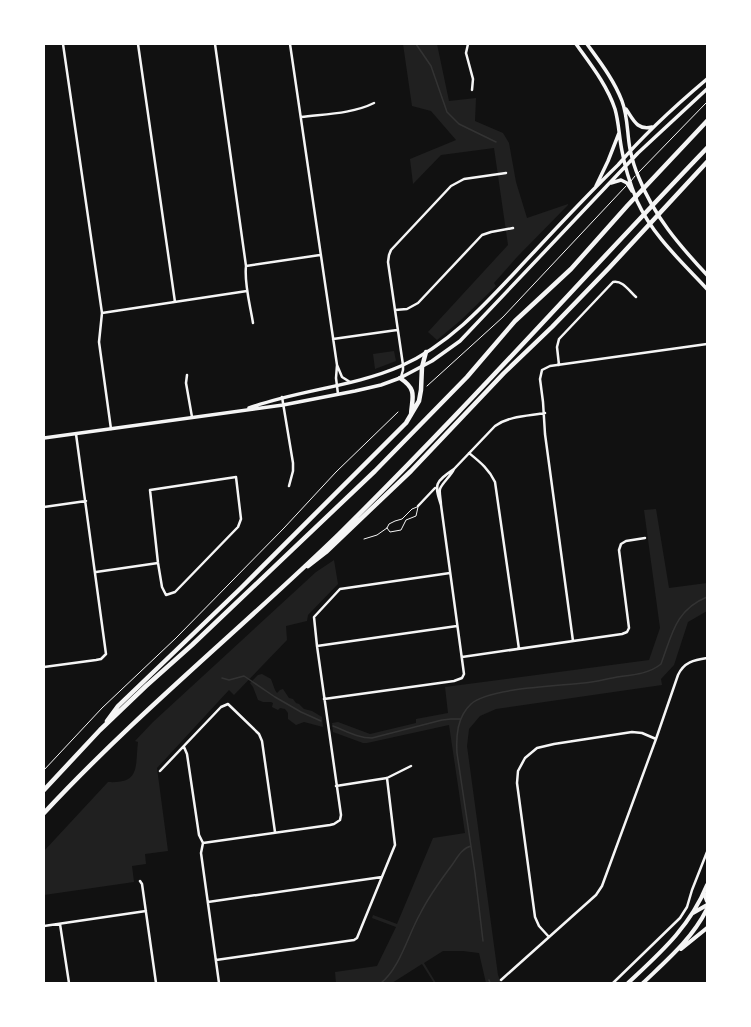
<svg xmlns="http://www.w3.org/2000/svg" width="751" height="1027" font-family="'PT Sans',sans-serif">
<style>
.green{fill:#202020}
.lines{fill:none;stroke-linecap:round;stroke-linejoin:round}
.stream{stroke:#333;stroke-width:1.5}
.service{stroke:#f5f5f5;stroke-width:1}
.minor{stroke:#f5f5f5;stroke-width:2.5}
.secondary{stroke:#f5f5f5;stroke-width:3.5}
.primary{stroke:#f5f5f5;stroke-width:4}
.motorway{stroke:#f5f5f5;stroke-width:4.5}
</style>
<rect width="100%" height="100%" fill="#111"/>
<path class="green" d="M 403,44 L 437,44 L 449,101 L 476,98 L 475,121 L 503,133 L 509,143 L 516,182 L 527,218 L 568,204 L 568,205 L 517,257 L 494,283 L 496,286 L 461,320 L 437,340 L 428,332 L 508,245 L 494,148 L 441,155 L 413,184 L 410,159 L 456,140 L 431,111 L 412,106 Z
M 394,351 L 396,361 L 375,369 L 373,354 Z
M 656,509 L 669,588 L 707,583 L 707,611 L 688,622 L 674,665 L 661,679 L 662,685 L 496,709 L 480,716 L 469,729 L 467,746 L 498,975 L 501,983 L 486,983 L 479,953 L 463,951 L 443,951 L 424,963 L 436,983 L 434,983 L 422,964 L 392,983 L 336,983 L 335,972 L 377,966 L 396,927 L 372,918 L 373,915 L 397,924 L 433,838 L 465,833 L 449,725 L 367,743 L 363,743 L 333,732 L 332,723 L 338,722 L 370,734 L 416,723 L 416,719 L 448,713 L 445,687 L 649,660 L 660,628 L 644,510 Z
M 334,560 L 338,584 L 308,615 L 307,621 L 286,626 L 287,640 L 234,695 L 229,690 L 157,768 L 168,851 L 145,854 L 146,864 L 132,866 L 134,882 L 44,895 L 44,851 L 108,782 C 141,784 135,766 138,742 L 135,741 L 153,722 L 316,572 Z
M 262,674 L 271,679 L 275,690 L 277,693 L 280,690 L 283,689 L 289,698 L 293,699 L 296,703 L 299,704 L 304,709 L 312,711 L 322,717 L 323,727 L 304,722 L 296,725 L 288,719 L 288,713 L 285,709 L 280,708 L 278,710 L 272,707 L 273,703 L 271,702 L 263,702 L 258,700 L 253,687 L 250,683 L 258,675 Z"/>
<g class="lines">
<path class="stream" d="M 416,44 L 431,66 L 447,112 L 459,124 L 496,142
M 222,678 L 229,680 L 244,676 L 275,697 L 301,712 L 321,721
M 333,726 C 346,731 358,738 372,738 L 442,720 L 451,719 L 461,719
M 483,941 L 475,873 L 457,753 C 456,736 457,717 471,704 C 488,688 559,686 584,683 C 595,682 606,679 617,677 C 632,675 649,674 661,664 C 672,635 675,610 707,597
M 489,980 L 490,983
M 381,983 C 400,968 408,935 420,914 C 429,896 440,881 452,865 C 457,858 462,848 471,846"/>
<path class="service" d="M 638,173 L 707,102
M 631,181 L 635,176
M 427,386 L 503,317 L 626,186
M 387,528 L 390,532 L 401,530 L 406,520 L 416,516 L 418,507
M 364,539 L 377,535 L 387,528 L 389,524 L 395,521 L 402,519 L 412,509 L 417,507
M 44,770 L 102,708 L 176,638 L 284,528 L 336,472 L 398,412"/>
<path class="minor" d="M 63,44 L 102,313 L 99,342 L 111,429
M 138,44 L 175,302
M 215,44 L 246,266 C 244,284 250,304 253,323
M 290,44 L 337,365 L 336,378 L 338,394
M 468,44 L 466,53 L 473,79 L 472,90
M 301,117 C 324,114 352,114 374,103
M 246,266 L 320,255
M 395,310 L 407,309 L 418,303 L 482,235 L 491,232 L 513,228
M 102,313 L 247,291
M 333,339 L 397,330
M 337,365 L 342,377 L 350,382
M 559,365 L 557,347 L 559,339 L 613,282 C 623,280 629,291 636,297
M 187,375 L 186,383 L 192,417
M 401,377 L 403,370 L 403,365 L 388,262 L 389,255 L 391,250 L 451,186 L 464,179 L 506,173
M 282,397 L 293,463 L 293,471 L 289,486
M 469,453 C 480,462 489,469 495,482 L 519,649
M 454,469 L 495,426 C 509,416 527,416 545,413
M 236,477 L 241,519 L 238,527 L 175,592 L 166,595 L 162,587 L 158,563 L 150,490 Z
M 418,506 L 435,488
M 44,507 L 86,501
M 96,572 L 158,563
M 573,641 L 545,434 L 543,402 L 540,379 L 542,370 L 550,366 L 707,344
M 317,646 L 457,626
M 462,657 L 622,634 L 627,632 L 629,628 L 619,550 L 621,544 L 626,541 L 645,538
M 44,667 L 96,660 L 101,659 L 106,654 L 76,434
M 324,699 L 454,681 L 462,678 L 464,674 L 441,505 C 441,500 439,493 440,489 C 442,483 451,476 454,469 C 435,482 434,484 441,505
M 184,747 L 187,754 L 199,835 L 203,843 L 201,853 L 219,983
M 160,771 L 221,707 L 228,704 L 259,734 L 262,741 L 275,832
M 336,786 L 387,778 L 411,766
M 203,843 L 330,825 L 334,824 L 340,820 L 341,815 L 317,646 L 314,617 L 340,589 L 450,573
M 140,881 L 142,884 L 156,983
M 208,902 L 382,877
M 60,924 L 69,983
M 44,926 L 146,911
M 549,937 L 539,926 L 535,917 L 517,783 L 518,771 L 525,758 L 537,748 L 554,744 L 632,732 L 642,733 L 656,739
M 216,960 L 354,940 L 357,938 L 395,845 L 387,778
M 501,980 L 596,895 L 602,886 L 656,739 L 678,675 C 684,662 694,660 707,658
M 613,983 L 680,918 L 687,907 L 692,890 L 707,852"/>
<path class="secondary" d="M 576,44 C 591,65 607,85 615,109 C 619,123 619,137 622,151 C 625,168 631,186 637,201 C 653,236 681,261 707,289
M 587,44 C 600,62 614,80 622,101 C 628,117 627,133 630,149 C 632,159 635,169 639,178 C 654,216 679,245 707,275
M 626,109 C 633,119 637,131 652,127
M 611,183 L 621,180 L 627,183 L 632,191
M 596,186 L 608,161 L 619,133
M 249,408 C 298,390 353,387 401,366 C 455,342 494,294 534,252 C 561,223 589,193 618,165 C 645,133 675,106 707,79
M 44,438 L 283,405 L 355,391 L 381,385 L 400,378 L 432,361 L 460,341 L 638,153 L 707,89"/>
<path class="primary" d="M 704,893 L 707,901
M 693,913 L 707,905
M 681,949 L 707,928
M 628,983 C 660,953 690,927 707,885
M 643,983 C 667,960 692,939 707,909"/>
<path class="motorway" d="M 400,378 C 418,390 412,397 411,415
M 308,566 L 326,552 L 411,471 L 504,373 L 552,327 L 609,268 L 707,162
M 107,721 L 118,706 L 241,588 L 406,423 L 419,401 L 421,390 L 422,367 L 426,352
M 44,790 L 100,730 L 146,686 L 192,645 L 375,471 L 467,377 L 515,321 L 571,269 L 628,205 L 707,121
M 44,813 C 136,714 242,628 339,534 C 466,409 584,276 707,148"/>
</g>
<rect width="751" height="1027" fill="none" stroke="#ffffff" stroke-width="90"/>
</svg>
